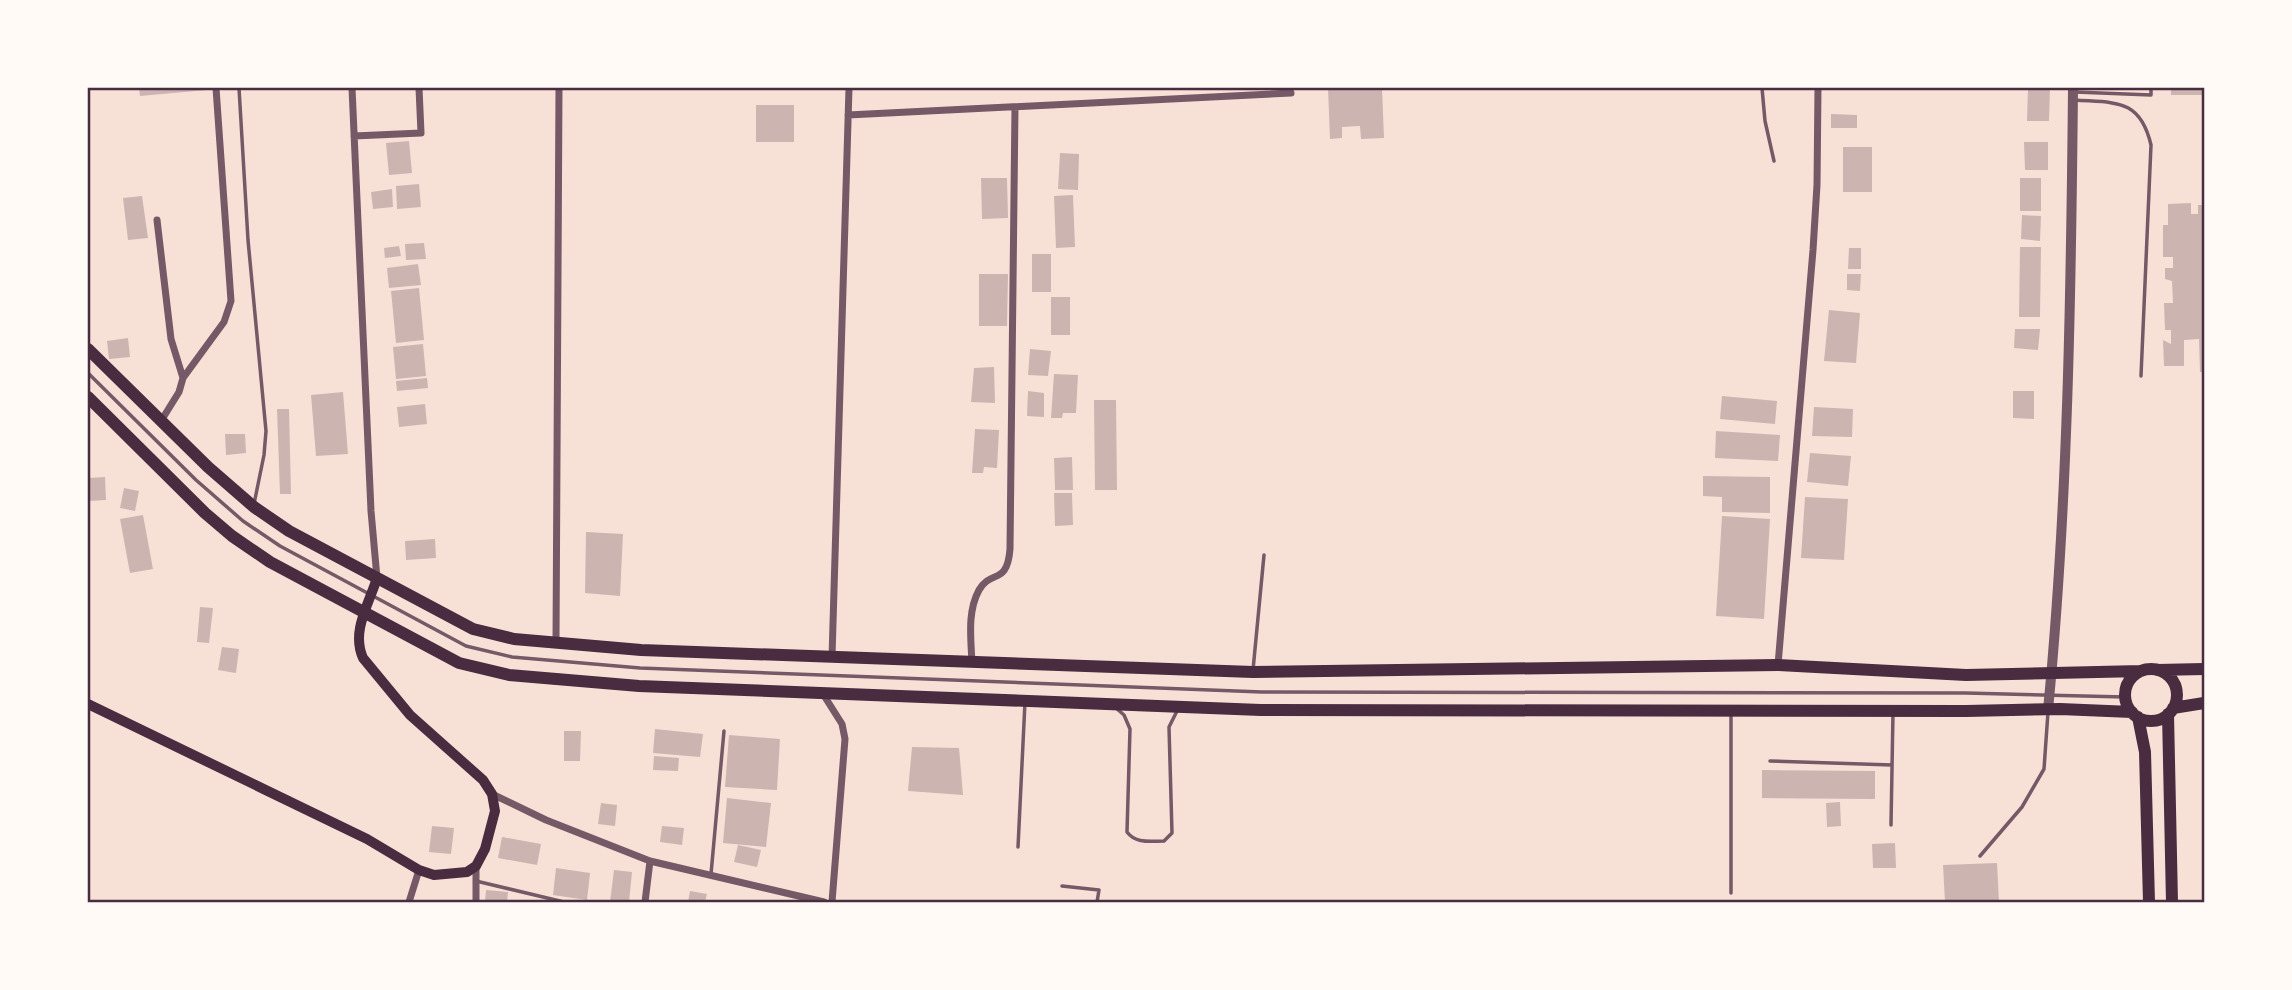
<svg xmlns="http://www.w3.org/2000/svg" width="2292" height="990" font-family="'Space Grotesk',sans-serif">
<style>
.building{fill:#ccb4b1}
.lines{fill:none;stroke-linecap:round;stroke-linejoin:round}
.service{stroke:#755966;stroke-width:3.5}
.minor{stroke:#755966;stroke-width:7}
.tertiary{stroke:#755966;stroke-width:10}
.secondary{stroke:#4a2c40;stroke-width:10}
.primary{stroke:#4a2c40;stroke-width:12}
.neatline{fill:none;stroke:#4a2c40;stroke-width:2.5}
</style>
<rect width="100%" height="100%" fill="#f7e1d7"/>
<path class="building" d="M 139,88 L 206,88 L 207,90 L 140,96 Z
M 1328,88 L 1382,88 L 1384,138 L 1361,139 L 1360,126 L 1342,127 L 1342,138 L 1330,139 Z
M 2028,88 L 2050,88 L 2049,121 L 2027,121 Z
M 2171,88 L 2204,88 L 2204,95 L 2171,95 Z
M 756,105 L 794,105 L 794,142 L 756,142 Z
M 1831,114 L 1857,115 L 1857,128 L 1831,128 Z
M 409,141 L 412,173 L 389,175 L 386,143 Z
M 2024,142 L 2048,142 L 2048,170 L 2025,170 Z
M 1843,147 L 1872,147 L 1872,192 L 1843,192 Z
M 1060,153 L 1079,154 L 1078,190 L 1058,189 Z
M 981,178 L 1007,178 L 1008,218 L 982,219 Z
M 2020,178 L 2041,178 L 2041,211 L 2020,211 Z
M 419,184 L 421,207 L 397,209 L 396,186 Z
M 392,189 L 393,207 L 373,209 L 371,192 Z
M 1073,195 L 1075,247 L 1056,248 L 1054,196 Z
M 142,196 L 148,238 L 128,240 L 123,198 Z
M 2191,203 L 2191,214 L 2198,214 L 2198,205 L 2204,205 L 2204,372 L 2200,372 L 2199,339 L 2184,340 L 2184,366 L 2164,366 L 2163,340 L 2171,344 L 2171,330 L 2165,330 L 2164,303 L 2173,303 L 2172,281 L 2165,279 L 2165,268 L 2173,268 L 2173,257 L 2163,257 L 2163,225 L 2168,225 L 2168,204 Z
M 2022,215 L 2041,216 L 2040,241 L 2021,239 Z
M 424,243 L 426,259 L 406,260 L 405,244 Z
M 399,246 L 401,256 L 385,258 L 384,248 Z
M 2020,247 L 2041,247 L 2040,317 L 2019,317 Z
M 1849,248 L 1861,248 L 1861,269 L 1848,269 Z
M 1032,254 L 1051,254 L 1051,292 L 1032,292 Z
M 418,264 L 421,285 L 389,288 L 387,268 Z
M 979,274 L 1008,274 L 1007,326 L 979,326 Z
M 1847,274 L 1861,274 L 1860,291 L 1847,290 Z
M 419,288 L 424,340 L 396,343 L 391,291 Z
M 1051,297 L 1070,297 L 1070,335 L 1051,335 Z
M 1829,310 L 1860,313 L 1856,363 L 1824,361 Z
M 2015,329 L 2040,329 L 2038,350 L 2014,348 Z
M 128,338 L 130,357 L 109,359 L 107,341 Z
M 423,344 L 426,376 L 396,379 L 393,347 Z
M 1030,349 L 1051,351 L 1048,376 L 1028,375 Z
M 994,367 L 995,403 L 971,402 L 974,368 Z
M 1054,374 L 1078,375 L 1076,413 L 1063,413 L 1062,418 L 1051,418 Z
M 427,378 L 428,388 L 397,391 L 396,381 Z
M 1028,391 L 1044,393 L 1044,417 L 1027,416 Z
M 2013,391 L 2034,391 L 2034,419 L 2013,418 Z
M 343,392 L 348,454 L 316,456 L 311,395 Z
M 1722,396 L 1777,401 L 1775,424 L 1720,419 Z
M 1094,400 L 1116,400 L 1117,490 L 1095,490 Z
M 425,404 L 427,424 L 399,427 L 397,407 Z
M 1814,407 L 1853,409 L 1852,437 L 1812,436 Z
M 277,409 L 289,409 L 291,494 L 280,494 Z
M 975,429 L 999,430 L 997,468 L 984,467 L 983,473 L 972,473 Z
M 1716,431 L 1780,435 L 1778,461 L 1715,458 Z
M 225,434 L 245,434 L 246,453 L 226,455 Z
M 1810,453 L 1851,456 L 1848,486 L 1807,482 Z
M 1072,457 L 1073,490 L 1055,490 L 1054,458 Z
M 1703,476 L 1770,477 L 1770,513 L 1722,512 L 1722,497 L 1703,496 Z
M 105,477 L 106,500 L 88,501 L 88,478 Z
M 124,488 L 139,491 L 135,511 L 120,508 Z
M 1054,493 L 1072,493 L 1073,525 L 1055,526 Z
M 1805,497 L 1848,499 L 1844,560 L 1801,558 Z
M 143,515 L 153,569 L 130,573 L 120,519 Z
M 1722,516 L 1770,519 L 1764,619 L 1716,616 Z
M 586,532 L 623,534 L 620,596 L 585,593 Z
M 435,539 L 436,558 L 406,560 L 405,541 Z
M 200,607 L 213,608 L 209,643 L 197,642 Z
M 222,647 L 239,649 L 236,673 L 218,670 Z
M 655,729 L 703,734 L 700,757 L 653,753 Z
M 564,731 L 581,731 L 580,761 L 564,761 Z
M 729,735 L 780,739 L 777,790 L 725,787 Z
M 912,747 L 959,748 L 963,795 L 908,791 Z
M 654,756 L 679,758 L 678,771 L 653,770 Z
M 1762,770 L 1875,771 L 1875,799 L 1762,798 Z
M 727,798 L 771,803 L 766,847 L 723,843 Z
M 1840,802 L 1841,826 L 1827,827 L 1826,803 Z
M 601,803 L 617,805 L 615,826 L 598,824 Z
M 432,826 L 454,828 L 451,854 L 429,852 Z
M 662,826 L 684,828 L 682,845 L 660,842 Z
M 502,837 L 541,844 L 537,865 L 498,858 Z
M 1895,843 L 1896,868 L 1873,868 L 1872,844 Z
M 738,845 L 761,850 L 757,867 L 734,862 Z
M 1997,863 L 1999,902 L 1945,902 L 1943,865 Z
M 556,868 L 590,873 L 587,900 L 553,895 Z
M 614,870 L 632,872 L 629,902 L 610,902 Z
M 486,890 L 508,892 L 507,902 L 485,902 Z
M 690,891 L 707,894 L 705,902 L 688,902 Z"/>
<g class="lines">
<path class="service" d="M 239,88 L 248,240 L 266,431 L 264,455 L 254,504
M 1762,88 L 1765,121 L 1774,161
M 2075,92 L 2151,95 L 2151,88
M 2075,100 C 2115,103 2140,98 2151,145 L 2141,376
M 88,373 L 196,480 L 243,521 L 280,546 L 466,646 L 512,657 L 640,668 L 1262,692 L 1966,693 L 2125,697
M 1253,670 L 1264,555
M 1116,708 L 1124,715 L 1130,729 L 1127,832 C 1136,844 1150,841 1164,841 L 1172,833 L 1169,727 L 1178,709
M 1731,713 L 1731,893
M 1770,761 L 1892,765
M 1891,825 L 1893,713
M 1018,847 L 1025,702
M 1980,856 L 2022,807 L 2044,769 L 2048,712
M 711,874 L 724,731
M 476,881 L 564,902
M 1062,886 L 1099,890 L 1097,902"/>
<path class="minor" d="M 352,88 L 371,511 L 377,578
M 848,115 L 1291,93
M 354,136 L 421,133 L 419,88
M 157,220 L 171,339 L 183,378
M 161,421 L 179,392 L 183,378 L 224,322 L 231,301 L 216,88
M 556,642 L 559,88
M 832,657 L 849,88
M 972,663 C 971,639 967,612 979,590 C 991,569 1007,586 1010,549 L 1015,107
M 1778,665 L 1813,250 L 1817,185 L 1818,88
M 823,694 L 842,724 L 845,739 L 832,902
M 492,794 L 546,820 L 650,861 L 824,902
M 409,902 L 419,870
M 476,902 L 476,866
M 645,902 L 650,861"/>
<path class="tertiary" d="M 2048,710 C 2068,503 2071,295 2073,88"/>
<path class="secondary" d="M 88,704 L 367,839 L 419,870 L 434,875 L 467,872 L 476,866 L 485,849 L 495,811 L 492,794 L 483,780 L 410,715 L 363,658 C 351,631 369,604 377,578"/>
<path class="primary" d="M 88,349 L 208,467 L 254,507 L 289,531 L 473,629 L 514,639 L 641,650 L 1253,672 L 1778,665 L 1966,675 L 2141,671
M 88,397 L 205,513 L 232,536 L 270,562 L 459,663 L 509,675 L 639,686 L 1261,710 L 1966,711 L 2060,709 L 2132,712
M2125 695a26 26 0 1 1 52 0a26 26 0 1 1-52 0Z
M 2157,670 L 2204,669
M 2173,708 L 2204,703
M 2168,714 L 2172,902
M 2138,717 L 2145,752 L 2149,902"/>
</g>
<rect width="2292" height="990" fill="none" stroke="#fffaf5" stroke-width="178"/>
<rect x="89" y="89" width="2114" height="812" class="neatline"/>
</svg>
